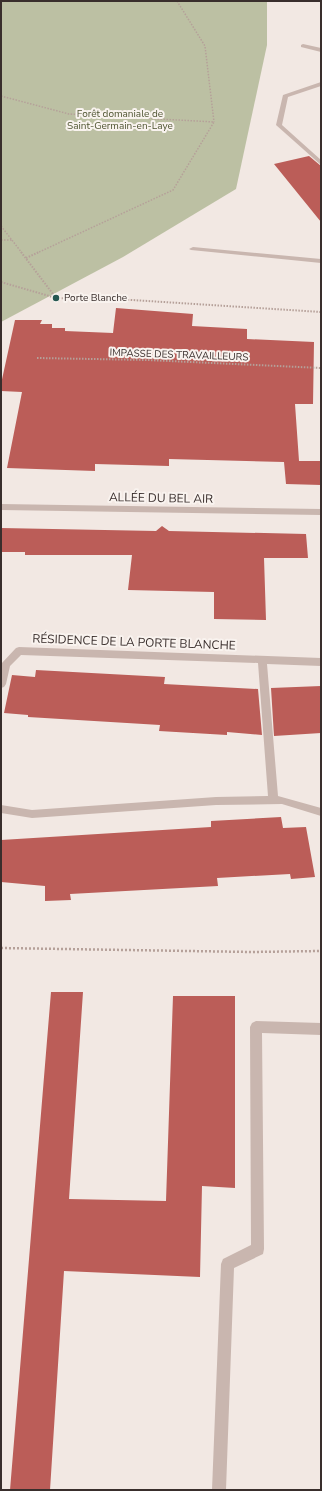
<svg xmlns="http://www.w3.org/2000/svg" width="322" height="1491" font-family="'Nunito Sans',sans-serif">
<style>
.green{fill:#bcc0a3}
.building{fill:#bb5d58}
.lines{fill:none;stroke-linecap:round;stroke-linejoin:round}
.path-far2{stroke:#b5a099;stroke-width:1.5;stroke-dasharray:1.5 1.5;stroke-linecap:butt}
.path-far1{stroke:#b5a099;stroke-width:2;stroke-dasharray:1.5 1.5;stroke-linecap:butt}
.path{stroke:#b5a099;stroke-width:2.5;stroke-dasharray:2 2;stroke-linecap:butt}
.minor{fill:#c9b6af;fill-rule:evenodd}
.poi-dot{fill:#255751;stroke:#f9f3ef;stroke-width:1.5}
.labels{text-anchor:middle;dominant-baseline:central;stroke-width:4;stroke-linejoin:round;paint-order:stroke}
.far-park-label{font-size:10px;fill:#4f5532;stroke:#f9f3ef}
.far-poi-label{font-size:10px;fill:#392e2c;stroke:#f9f3ef;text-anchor:start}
.far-street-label{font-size:10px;fill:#392e2c;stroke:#f9f3ef}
.street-label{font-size:12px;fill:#392e2c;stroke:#f9f3ef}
</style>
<rect width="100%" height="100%" fill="#f2e8e3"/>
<path class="green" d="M 1,1 L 267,1 L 267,45 L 236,189 L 123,257 L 1,322 Z"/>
<path class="building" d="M 309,156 L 321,166 L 321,222 L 274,164 Z
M 116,308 L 193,314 L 192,326 L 247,329 L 247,339 L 314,342 L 313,404 L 295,404 L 299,461 L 321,461 L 321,485 L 286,484 L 284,462 L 169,459 L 169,466 L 95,464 L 95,471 L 7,468 L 22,392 L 1,391 L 1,384 L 15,320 L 42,320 L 40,324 L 52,324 L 52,328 L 65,328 L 65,331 L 113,333 Z
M 162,526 L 169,531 L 306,534 L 308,558 L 264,558 L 266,620 L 214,619 L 214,592 L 128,590 L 132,555 L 25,555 L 25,552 L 1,552 L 1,528 L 156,531 Z
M 36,670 L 165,677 L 164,684 L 258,689 L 262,735 L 227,732 L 227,735 L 159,731 L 160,725 L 28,717 L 28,715 L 4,713 L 12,675 L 35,677 Z
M 321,686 L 321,733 L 274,736 L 271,688 Z
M 281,817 L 283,828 L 306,827 L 315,877 L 291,879 L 290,874 L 217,878 L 218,886 L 70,894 L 71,900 L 45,901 L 45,886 L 1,882 L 1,840 L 211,827 L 211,821 Z
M 51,992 L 83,992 L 69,1199 L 166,1201 L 173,996 L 235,996 L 235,1188 L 202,1186 L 200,1277 L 64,1271 L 50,1490 L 10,1490 Z"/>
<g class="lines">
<path class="path-far2" d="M 177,1 L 205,46 L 214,122
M 1,96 L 69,114 L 214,122 L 173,190 L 37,253
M 1,226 L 22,253
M 1,240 L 12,240"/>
<path class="path-far1" d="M 21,252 L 56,298
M 26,258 L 39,252
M 1,282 L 56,298 L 132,300 L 321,312
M 37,358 L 147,360 L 321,368"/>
<path class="path" d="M 1,948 L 251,952 L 321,951"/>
<path class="minor" d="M 303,44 L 321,48 L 321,52 L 301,47 L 301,45 Z
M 321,82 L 321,86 L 288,97 L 282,125 L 321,160 L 321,165 L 276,125 L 283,95 Z
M 193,247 L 321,259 L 321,263 L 191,250 L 189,249 Z
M 1,504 L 321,509 L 321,515 L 1,510 Z
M 19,647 L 321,658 L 321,666 L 267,664 L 278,796 L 321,808 L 321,816 L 282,804 L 216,805 L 32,818 L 1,813 L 1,805 L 32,810 L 216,797 L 268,796 L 258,663 L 21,655 L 10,666 L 6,684 L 4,687 L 1,688 L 1,664 L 16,648 Z
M 256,1021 L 321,1023 L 321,1035 L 262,1033 L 264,1249 L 263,1254 L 234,1268 L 226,1490 L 212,1490 L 221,1264 L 223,1259 L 251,1245 L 250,1027 L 252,1023 Z"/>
</g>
<circle class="poi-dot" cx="56" cy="298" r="4"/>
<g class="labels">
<g class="far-park-label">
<text x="120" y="114">Forêt domaniale de<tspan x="120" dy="12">Saint-Germain-en-Laye</tspan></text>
</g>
<g class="far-poi-label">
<text x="64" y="298">Porte Blanche</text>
</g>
<g class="far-street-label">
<text transform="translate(179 355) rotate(2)">IMPASSE DES TRAVAILLEURS</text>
</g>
<g class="street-label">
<text transform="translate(161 498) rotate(1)">ALLÉE DU BEL AIR</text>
<text transform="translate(134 642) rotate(2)">RÉSIDENCE DE LA PORTE BLANCHE</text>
</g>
</g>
<rect width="322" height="1491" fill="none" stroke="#392e2c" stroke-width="4"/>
</svg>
